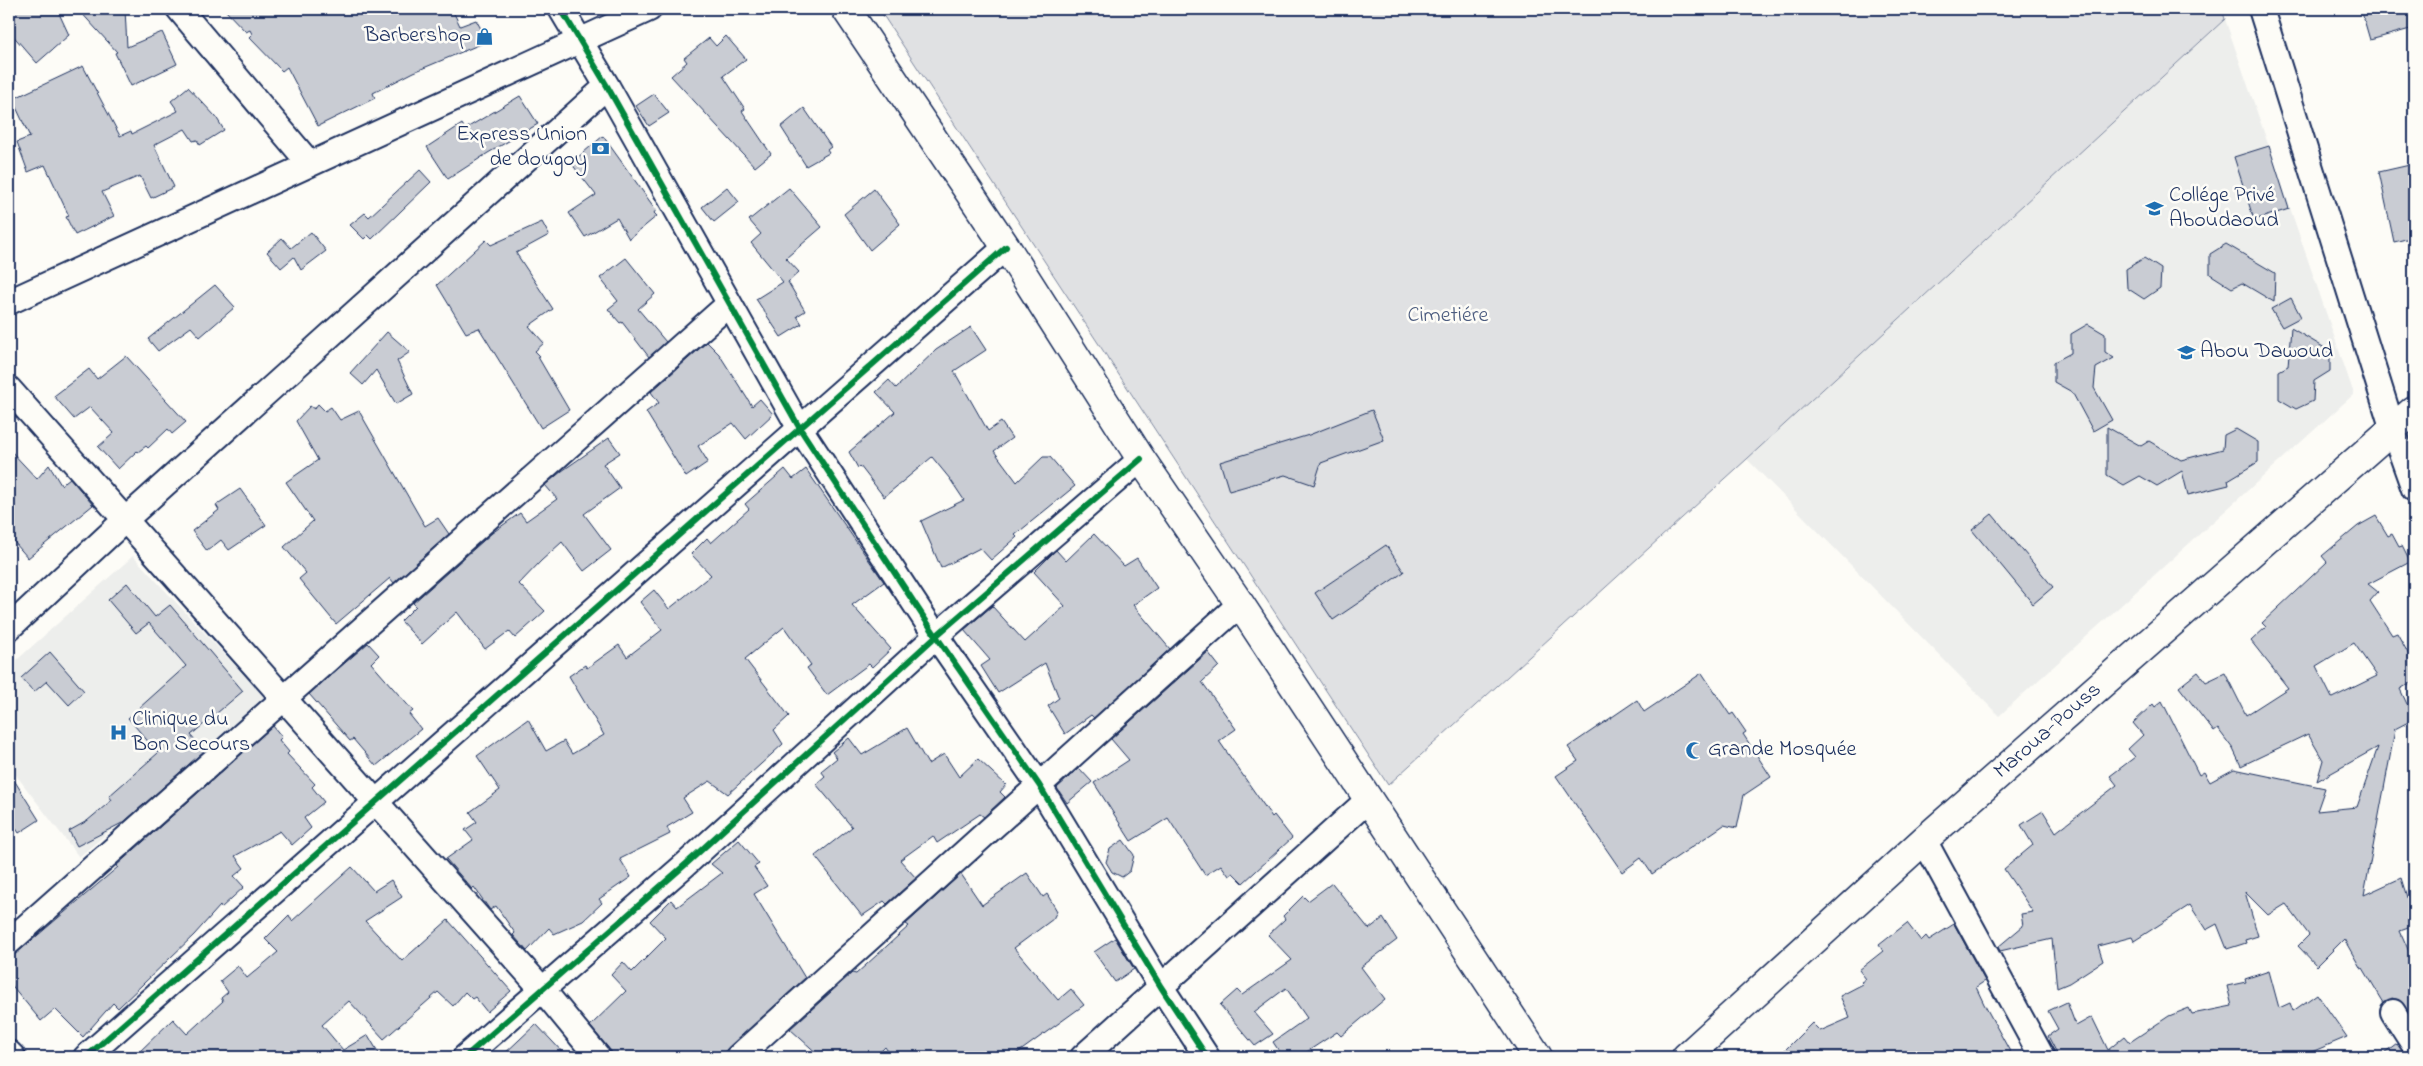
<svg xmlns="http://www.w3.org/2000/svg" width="2423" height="1066" font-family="'Indie Flower',sans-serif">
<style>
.built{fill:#edeeec}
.green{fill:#e0e1e3;stroke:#7e88a0}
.building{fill:#c9ccd3;stroke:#1b2f5e;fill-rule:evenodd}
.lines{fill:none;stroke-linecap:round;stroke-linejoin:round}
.minor-casing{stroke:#1b2f5e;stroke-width:28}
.major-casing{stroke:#1b2f5e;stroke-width:31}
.minor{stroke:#fdfcf7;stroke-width:24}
.major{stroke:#fdfcf7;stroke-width:28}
.cycleway-casing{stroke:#fdfcf7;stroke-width:9}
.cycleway{stroke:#00873e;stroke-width:6}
.labels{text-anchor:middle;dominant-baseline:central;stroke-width:5;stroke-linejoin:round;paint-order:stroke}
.poi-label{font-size:22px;fill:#1b2f5e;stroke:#fdfcf7;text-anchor:start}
.park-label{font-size:22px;fill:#4c5c7f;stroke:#fdfcf7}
.street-label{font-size:22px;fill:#1b2f5e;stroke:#fdfcf7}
</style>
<rect width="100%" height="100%" fill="#fdfcf7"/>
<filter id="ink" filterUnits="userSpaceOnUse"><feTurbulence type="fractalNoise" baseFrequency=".02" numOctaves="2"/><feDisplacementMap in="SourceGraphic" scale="10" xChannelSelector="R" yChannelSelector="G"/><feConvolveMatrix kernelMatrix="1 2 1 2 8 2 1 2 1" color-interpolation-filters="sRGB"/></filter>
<g filter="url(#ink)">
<path class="built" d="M 2225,19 L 2354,394 L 1999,716 L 1747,459 Z
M 133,556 L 266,699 L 79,857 L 9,766 L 9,667 Z"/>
<path class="green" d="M 879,9 L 2222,9 L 2225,19 L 1747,459 L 1388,785 Z"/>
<path class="building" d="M 9,9 L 57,9 L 69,35 L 37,63 L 9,31 Z
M 78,9 L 125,9 L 127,47 L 162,32 L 177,64 L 131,86 L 115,53 L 117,52 Z
M 224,9 L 452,9 L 460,26 L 476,20 L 488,41 L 414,72 L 373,93 L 375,98 L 318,126 L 287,67 L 282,71 L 249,37 L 252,34 L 250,30 L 246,32 Z
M 2361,9 L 2414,9 L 2414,28 L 2370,40 Z
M 726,36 L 746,59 L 723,76 L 745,109 L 742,111 L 771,154 L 755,167 L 671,76 L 687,62 L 684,58 L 709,38 L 716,46 Z
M 83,66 L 120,136 L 131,131 L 132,134 L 178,111 L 171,101 L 188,87 L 216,117 L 224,130 L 200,145 L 197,140 L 193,141 L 185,129 L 154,145 L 174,187 L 151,198 L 140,176 L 102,192 L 114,216 L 75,235 L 66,217 L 69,216 L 45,165 L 28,172 L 17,142 L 30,137 L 15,105 L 15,98 Z
M 654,94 L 669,113 L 649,126 L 636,106 Z
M 520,96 L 538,124 L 488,153 L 448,179 L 427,147 L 462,124 L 465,129 Z
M 804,108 L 831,147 L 827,150 L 829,153 L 806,166 L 781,127 Z
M 603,136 L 656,210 L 654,213 L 657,216 L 629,239 L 617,218 L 585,237 L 569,213 L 596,195 L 571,163 Z
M 2269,146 L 2289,209 L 2254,220 L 2234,157 Z
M 2414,164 L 2414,237 L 2394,242 L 2379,172 Z
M 420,170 L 431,182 L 372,239 L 368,235 L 364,239 L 350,225 L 365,213 L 369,217 Z
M 727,187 L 739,202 L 714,222 L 702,207 Z
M 789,188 L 822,227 L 786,258 L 799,272 L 788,282 L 805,311 L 797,316 L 802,324 L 781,337 L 756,299 L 783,282 L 751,243 L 761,234 L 749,220 Z
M 874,189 L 900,224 L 870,250 L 844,214 Z
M 542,222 L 549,235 L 516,253 L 553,309 L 529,326 L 544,343 L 535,351 L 540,356 L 538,357 L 569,410 L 541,428 L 479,328 L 466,333 L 437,285 L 486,240 L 491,245 Z
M 311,232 L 326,251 L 301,270 L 294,257 L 281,268 L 267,252 L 282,238 L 291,248 Z
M 2226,244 L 2275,273 L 2274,302 L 2242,283 L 2232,288 L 2210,274 L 2210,254 Z
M 626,258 L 655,294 L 638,309 L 666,342 L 649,357 L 622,322 L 620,323 L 608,309 L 618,301 L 600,278 Z
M 2144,258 L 2161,269 L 2160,288 L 2144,299 L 2127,288 L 2126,269 Z
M 215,285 L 235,307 L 200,337 L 191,327 L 158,351 L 148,339 Z
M 2291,298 L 2301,317 L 2282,327 L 2271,309 Z
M 2088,324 L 2105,334 L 2105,352 L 2114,358 L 2096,368 L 2094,388 L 2112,420 L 2093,431 L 2072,392 L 2054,382 L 2054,362 L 2071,353 L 2071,334 Z
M 971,327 L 986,350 L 954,371 L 988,431 L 1001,422 L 1012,438 L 994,451 L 1017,482 L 1043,457 L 1050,457 L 1075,486 L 1015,535 L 1017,537 L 991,560 L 980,548 L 941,568 L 921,521 L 964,500 L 950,479 L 932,457 L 884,497 L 860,466 L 858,468 L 849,452 L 895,412 L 876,392 L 889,380 L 896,388 L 936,350 Z
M 2291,328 L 2330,351 L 2330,371 L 2314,381 L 2313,401 L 2296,409 L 2279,399 L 2279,371 L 2288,366 Z
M 387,332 L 410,352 L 397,361 L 413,394 L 396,404 L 376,370 L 363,385 L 350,373 Z
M 707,342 L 719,354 L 752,406 L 760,399 L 773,414 L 746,439 L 733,423 L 698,446 L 708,462 L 686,477 L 646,412 L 659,403 L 651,392 Z
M 126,356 L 186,422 L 172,434 L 168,429 L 148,448 L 146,446 L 138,452 L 137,451 L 118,469 L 98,447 L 114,433 L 90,407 L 74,419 L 54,396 L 89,369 L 97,379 Z
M 318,404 L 325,411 L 331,407 L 340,420 L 359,411 L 425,526 L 438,518 L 449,534 L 394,583 L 390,578 L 336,624 L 299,579 L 306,573 L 284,547 L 313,521 L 286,482 L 318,460 L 296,421 L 310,406 L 314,409 Z
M 1372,410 L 1384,440 L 1321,463 L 1314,485 L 1285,475 L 1229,491 L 1220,462 L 1309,435 Z
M 2107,427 L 2141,446 L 2149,441 L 2181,460 L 2223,449 L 2224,435 L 2236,429 L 2258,442 L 2258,462 L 2228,480 L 2229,485 L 2188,495 L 2182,471 L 2157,486 L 2140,476 L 2124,485 L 2107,475 Z
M 609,438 L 620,453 L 603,464 L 620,488 L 584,514 L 611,550 L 584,571 L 562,542 L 541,561 L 519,584 L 545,611 L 515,638 L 509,631 L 485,649 L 457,612 L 422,644 L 401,621 L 416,606 L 413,603 L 492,533 L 520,513 L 526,521 L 557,499 L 545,485 L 562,471 Z
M 9,449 L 37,479 L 49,465 L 61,485 L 70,478 L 93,505 L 28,558 L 9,536 Z
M 785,469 L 793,479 L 806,469 L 884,582 L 852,605 L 891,649 L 872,667 L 869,664 L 827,695 L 807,668 L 811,665 L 784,627 L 745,659 L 789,716 L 774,730 L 783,744 L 728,794 L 710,781 L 683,798 L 692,812 L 667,827 L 670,834 L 620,859 L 631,877 L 599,899 L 602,903 L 583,921 L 554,934 L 549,928 L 527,951 L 513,935 L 515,933 L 496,906 L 490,910 L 474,887 L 472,889 L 446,859 L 473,840 L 465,830 L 477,822 L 470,812 L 500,790 L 477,756 L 528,719 L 546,751 L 564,741 L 572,754 L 604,735 L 569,676 L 585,665 L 587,668 L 619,645 L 627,657 L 662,630 L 640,602 L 654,590 L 669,609 L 711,575 L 691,554 L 707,538 L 711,543 L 749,509 L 745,504 Z
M 240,489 L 266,525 L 229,550 L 221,540 L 207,551 L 192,531 L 219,510 L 216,505 Z
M 1992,514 L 2053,587 L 2033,604 L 1972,530 Z
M 2376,516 L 2388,536 L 2392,534 L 2399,547 L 2402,546 L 2410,562 L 2368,584 L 2378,592 L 2370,601 L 2392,635 L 2397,633 L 2414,664 L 2414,681 L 2400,689 L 2414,719 L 2393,730 L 2395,730 L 2364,895 L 2401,878 L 2414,920 L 2414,926 L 2400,931 L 2414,963 L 2414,1011 L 2410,1013 L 2399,1000 L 2392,998 L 2384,1003 L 2363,968 L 2361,969 L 2344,939 L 2317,966 L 2298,946 L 2309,935 L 2286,904 L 2268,915 L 2245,892 L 2258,936 L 2245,940 L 2246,943 L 2227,949 L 2217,924 L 2206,930 L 2190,905 L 2134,941 L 2132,937 L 2098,946 L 2103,961 L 2069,983 L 2057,988 L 2052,939 L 2000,951 L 1998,947 L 2023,926 L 2021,914 L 2033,912 L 2004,869 L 2033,845 L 2021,825 L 2043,811 L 2056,832 L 2117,785 L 2110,776 L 2135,757 L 2128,749 L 2143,735 L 2133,723 L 2153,704 L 2155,707 L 2162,701 L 2199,775 L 2204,772 L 2210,782 L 2234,769 L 2325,788 L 2317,811 L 2357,807 L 2378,747 L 2317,781 L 2323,760 L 2308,734 L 2241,766 L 2233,749 L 2218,729 L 2214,732 L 2179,687 L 2198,672 L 2206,682 L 2225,673 L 2246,715 L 2288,688 L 2251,641 L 2266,627 L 2262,623 L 2327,562 L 2322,556 L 2358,526 ZM 2354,643 L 2377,676 L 2332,698 L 2316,666 Z
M 1094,534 L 1124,566 L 1137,558 L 1157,588 L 1133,605 L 1170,649 L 1094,718 L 1091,715 L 1065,734 L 1048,706 L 1059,698 L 1045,663 L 998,693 L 981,666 L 990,660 L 964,630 L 992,606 L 1025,642 L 1065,606 L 1034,572 L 1056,550 L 1066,561 Z
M 1386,545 L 1404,572 L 1333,620 L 1315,593 Z
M 127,583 L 155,617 L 170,605 L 243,691 L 191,735 L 204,751 L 124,822 L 77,846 L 69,831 L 87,821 L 112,800 L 109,796 L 158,753 L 128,718 L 186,666 L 149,623 L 136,633 L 108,600 Z
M 368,643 L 379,655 L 371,663 L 413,711 L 409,714 L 421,729 L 376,766 L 353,739 L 350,741 L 309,694 Z
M 50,652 L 84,691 L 69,705 L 47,681 L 34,692 L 21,678 Z
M 1208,652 L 1219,666 L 1202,682 L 1236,729 L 1219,741 L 1272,817 L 1274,815 L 1292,838 L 1243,883 L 1233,873 L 1229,876 L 1221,865 L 1205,875 L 1168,818 L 1131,841 L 1094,783 L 1129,760 L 1111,739 Z
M 1702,673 L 1730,715 L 1733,713 L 1746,732 L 1743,734 L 1771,777 L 1744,795 L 1737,828 L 1724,825 L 1652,874 L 1641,858 L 1622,872 L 1556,776 L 1578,761 L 1568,747 L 1637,700 L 1644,712 Z
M 273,726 L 282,737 L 279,740 L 289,752 L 287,754 L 315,784 L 312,787 L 324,802 L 304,818 L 311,828 L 292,845 L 280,831 L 235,856 L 244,868 L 234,876 L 244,887 L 221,908 L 220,906 L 194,935 L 118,1008 L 113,1003 L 83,1037 L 55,1009 L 41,1021 L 9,982 L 9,955 L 18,952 L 118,867 L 116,866 Z
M 907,728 L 928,764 L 944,754 L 959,777 L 978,759 L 1006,785 L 1000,792 L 1005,797 L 984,817 L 980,814 L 937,843 L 933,836 L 900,860 L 916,878 L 887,904 L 884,901 L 862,916 L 815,856 L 852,827 L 816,784 L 825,776 L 821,771 L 837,758 L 832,752 L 849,738 L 862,755 Z
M 1079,768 L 1092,782 L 1067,803 L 1057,788 Z
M 9,772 L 39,820 L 19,833 L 9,818 Z
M 739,840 L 759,864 L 754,867 L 767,886 L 754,894 L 805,978 L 719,1057 L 616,1057 L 590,1026 L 626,991 L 611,975 L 623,962 L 632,972 L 666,938 L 650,921 L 671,900 L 677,907 L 722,873 L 711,864 Z
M 1123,840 L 1134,855 L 1130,871 L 1122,877 L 1112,872 L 1106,862 L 1110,849 Z
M 352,867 L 374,891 L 391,880 L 402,897 L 365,921 L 402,961 L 448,920 L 511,991 L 487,1012 L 475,997 L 472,999 L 465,992 L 453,1006 L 438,992 L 384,1039 L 349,1001 L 322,1025 L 343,1050 L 368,1035 L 381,1057 L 134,1057 L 173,1019 L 187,1034 L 223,1001 L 221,998 L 228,992 L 220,981 L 238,966 L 247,978 L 278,952 L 265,939 L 289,915 L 292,921 Z
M 1027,873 L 1043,897 L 1047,894 L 1057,911 L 1053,919 L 1014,948 L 1058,1000 L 1071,989 L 1084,1005 L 1012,1057 L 892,1057 L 885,1047 L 875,1057 L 821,1057 L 790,1029 L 852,973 L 856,974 L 909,926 L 906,924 L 961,874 L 982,905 Z
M 1332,883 L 1369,929 L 1383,918 L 1397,940 L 1361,967 L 1385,999 L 1341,1036 L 1337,1032 L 1299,1057 L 1283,1057 L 1273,1042 L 1307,1018 L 1286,988 L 1254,1012 L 1273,1034 L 1255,1046 L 1220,1005 L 1237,990 L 1242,995 L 1292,960 L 1268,935 L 1285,919 L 1283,916 L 1303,896 L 1308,901 Z
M 9,910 L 15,918 L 9,924 Z
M 1907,923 L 1921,941 L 1926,936 L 1929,940 L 1954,924 L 1985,981 L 1976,987 L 1984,1004 L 2013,1057 L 1778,1057 L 1812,1023 L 1820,1031 L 1850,1018 L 1840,996 L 1863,984 L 1861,982 L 1866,979 L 1859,970 L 1883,951 L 1879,945 Z
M 1115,938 L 1134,969 L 1115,982 L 1094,952 Z
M 2269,971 L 2279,1008 L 2290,1003 L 2293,1011 L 2317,994 L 2347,1037 L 2300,1057 L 2059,1057 L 2048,1036 L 2058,1029 L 2048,1011 L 2067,1002 L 2076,1026 L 2092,1017 L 2108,1050 L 2125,1036 L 2130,1042 L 2169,1016 L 2189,1008 L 2192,1014 L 2232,1006 L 2227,986 L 2246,982 L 2245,979 Z
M 536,1024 L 567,1057 L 501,1057 Z
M 2397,1044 L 2408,1057 L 2380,1057 Z"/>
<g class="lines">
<defs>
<path id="minor" d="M 179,9 L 310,164
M 561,9 L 607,86 L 799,427 L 936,636 L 1039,785 L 1161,987 L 1207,1057
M 2261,9 L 2393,430 L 2414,489
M 9,302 L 649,9
M 9,389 L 542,989 L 598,1057
M 9,628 L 125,520 L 607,86
M 1924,840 L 2042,1057
M 9,942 L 729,304
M 2393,1012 L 2414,1045
M 9,1053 L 13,1057
M 86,1057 L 1006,247
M 465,1057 L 686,864 L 936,636 L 1141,459
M 738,1057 L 1240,604
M 1083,1057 L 1368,800"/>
<path id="major" d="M 846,9 L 1006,247 L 1141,459 L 1240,604 L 1538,1057
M 1686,1057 L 1924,840 L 2414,410"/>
</defs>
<use href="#minor" class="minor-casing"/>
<use href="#major" class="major-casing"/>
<use href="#minor" class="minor"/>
<use href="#major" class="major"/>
<defs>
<path id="cycleway" d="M 561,9 L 607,86 L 799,427 L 936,636 L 1039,785 L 1161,987 L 1207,1057
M 86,1057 L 1006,247
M 465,1057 L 686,864 L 936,636 L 1141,459"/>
</defs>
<use href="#cycleway" class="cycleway-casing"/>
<use href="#cycleway" class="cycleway"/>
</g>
</g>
<defs>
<symbol id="shop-bare" viewBox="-9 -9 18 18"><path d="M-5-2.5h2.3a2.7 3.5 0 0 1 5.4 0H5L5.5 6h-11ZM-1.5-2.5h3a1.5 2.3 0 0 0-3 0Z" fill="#1f6fb2" stroke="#fdfcf7" stroke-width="2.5" paint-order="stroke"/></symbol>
<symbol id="bank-bare" viewBox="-9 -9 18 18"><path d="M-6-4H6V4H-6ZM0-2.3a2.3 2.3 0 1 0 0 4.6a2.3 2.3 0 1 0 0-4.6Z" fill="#1f6fb2" stroke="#fdfcf7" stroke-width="2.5" paint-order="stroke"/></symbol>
<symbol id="school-bare" viewBox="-9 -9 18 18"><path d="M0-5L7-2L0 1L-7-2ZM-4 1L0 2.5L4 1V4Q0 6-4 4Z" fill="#1f6fb2" stroke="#fdfcf7" stroke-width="2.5" paint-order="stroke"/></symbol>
<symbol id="hospital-bare" viewBox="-9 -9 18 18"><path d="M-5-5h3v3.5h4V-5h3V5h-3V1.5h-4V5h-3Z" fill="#1f6fb2" stroke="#fdfcf7" stroke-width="2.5" paint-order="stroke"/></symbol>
<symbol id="mosque-bare" viewBox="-9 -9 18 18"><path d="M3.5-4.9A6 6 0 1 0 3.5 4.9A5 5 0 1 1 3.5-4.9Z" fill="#1f6fb2" stroke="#fdfcf7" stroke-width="2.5" paint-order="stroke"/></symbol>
</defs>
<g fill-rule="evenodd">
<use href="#shop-bare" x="472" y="24" width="25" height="25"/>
<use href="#bank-bare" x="588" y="136" width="25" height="25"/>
<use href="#school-bare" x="2142" y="196" width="25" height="25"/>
<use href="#school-bare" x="2174" y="340" width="25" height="25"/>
<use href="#hospital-bare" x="106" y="720" width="25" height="25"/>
<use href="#mosque-bare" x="1682" y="738" width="25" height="25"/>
</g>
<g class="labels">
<g class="poi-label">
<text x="471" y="36" text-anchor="end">Barbershop</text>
<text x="587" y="135" text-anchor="end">Express Union<tspan x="587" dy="25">de dougoy</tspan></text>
<text x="2169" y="196">Collége Privé<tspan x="2169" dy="25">Aboudaoud</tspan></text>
<text x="2200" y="352">Abou Dawoud</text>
<text x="132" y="720">Clinique du<tspan x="132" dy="25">Bon Secours</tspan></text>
<text x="1708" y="750">Grande Mosquée</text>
</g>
<g class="park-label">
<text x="1448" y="316">Cimetiére</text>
</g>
<g class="street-label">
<text transform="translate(2048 731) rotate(-41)">Maroua-Pouss</text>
</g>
</g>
<rect width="2423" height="1066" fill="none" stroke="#fdfcf7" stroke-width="30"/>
<rect x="15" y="15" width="2393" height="1036" fill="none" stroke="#1b2f5e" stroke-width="2" filter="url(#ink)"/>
</svg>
